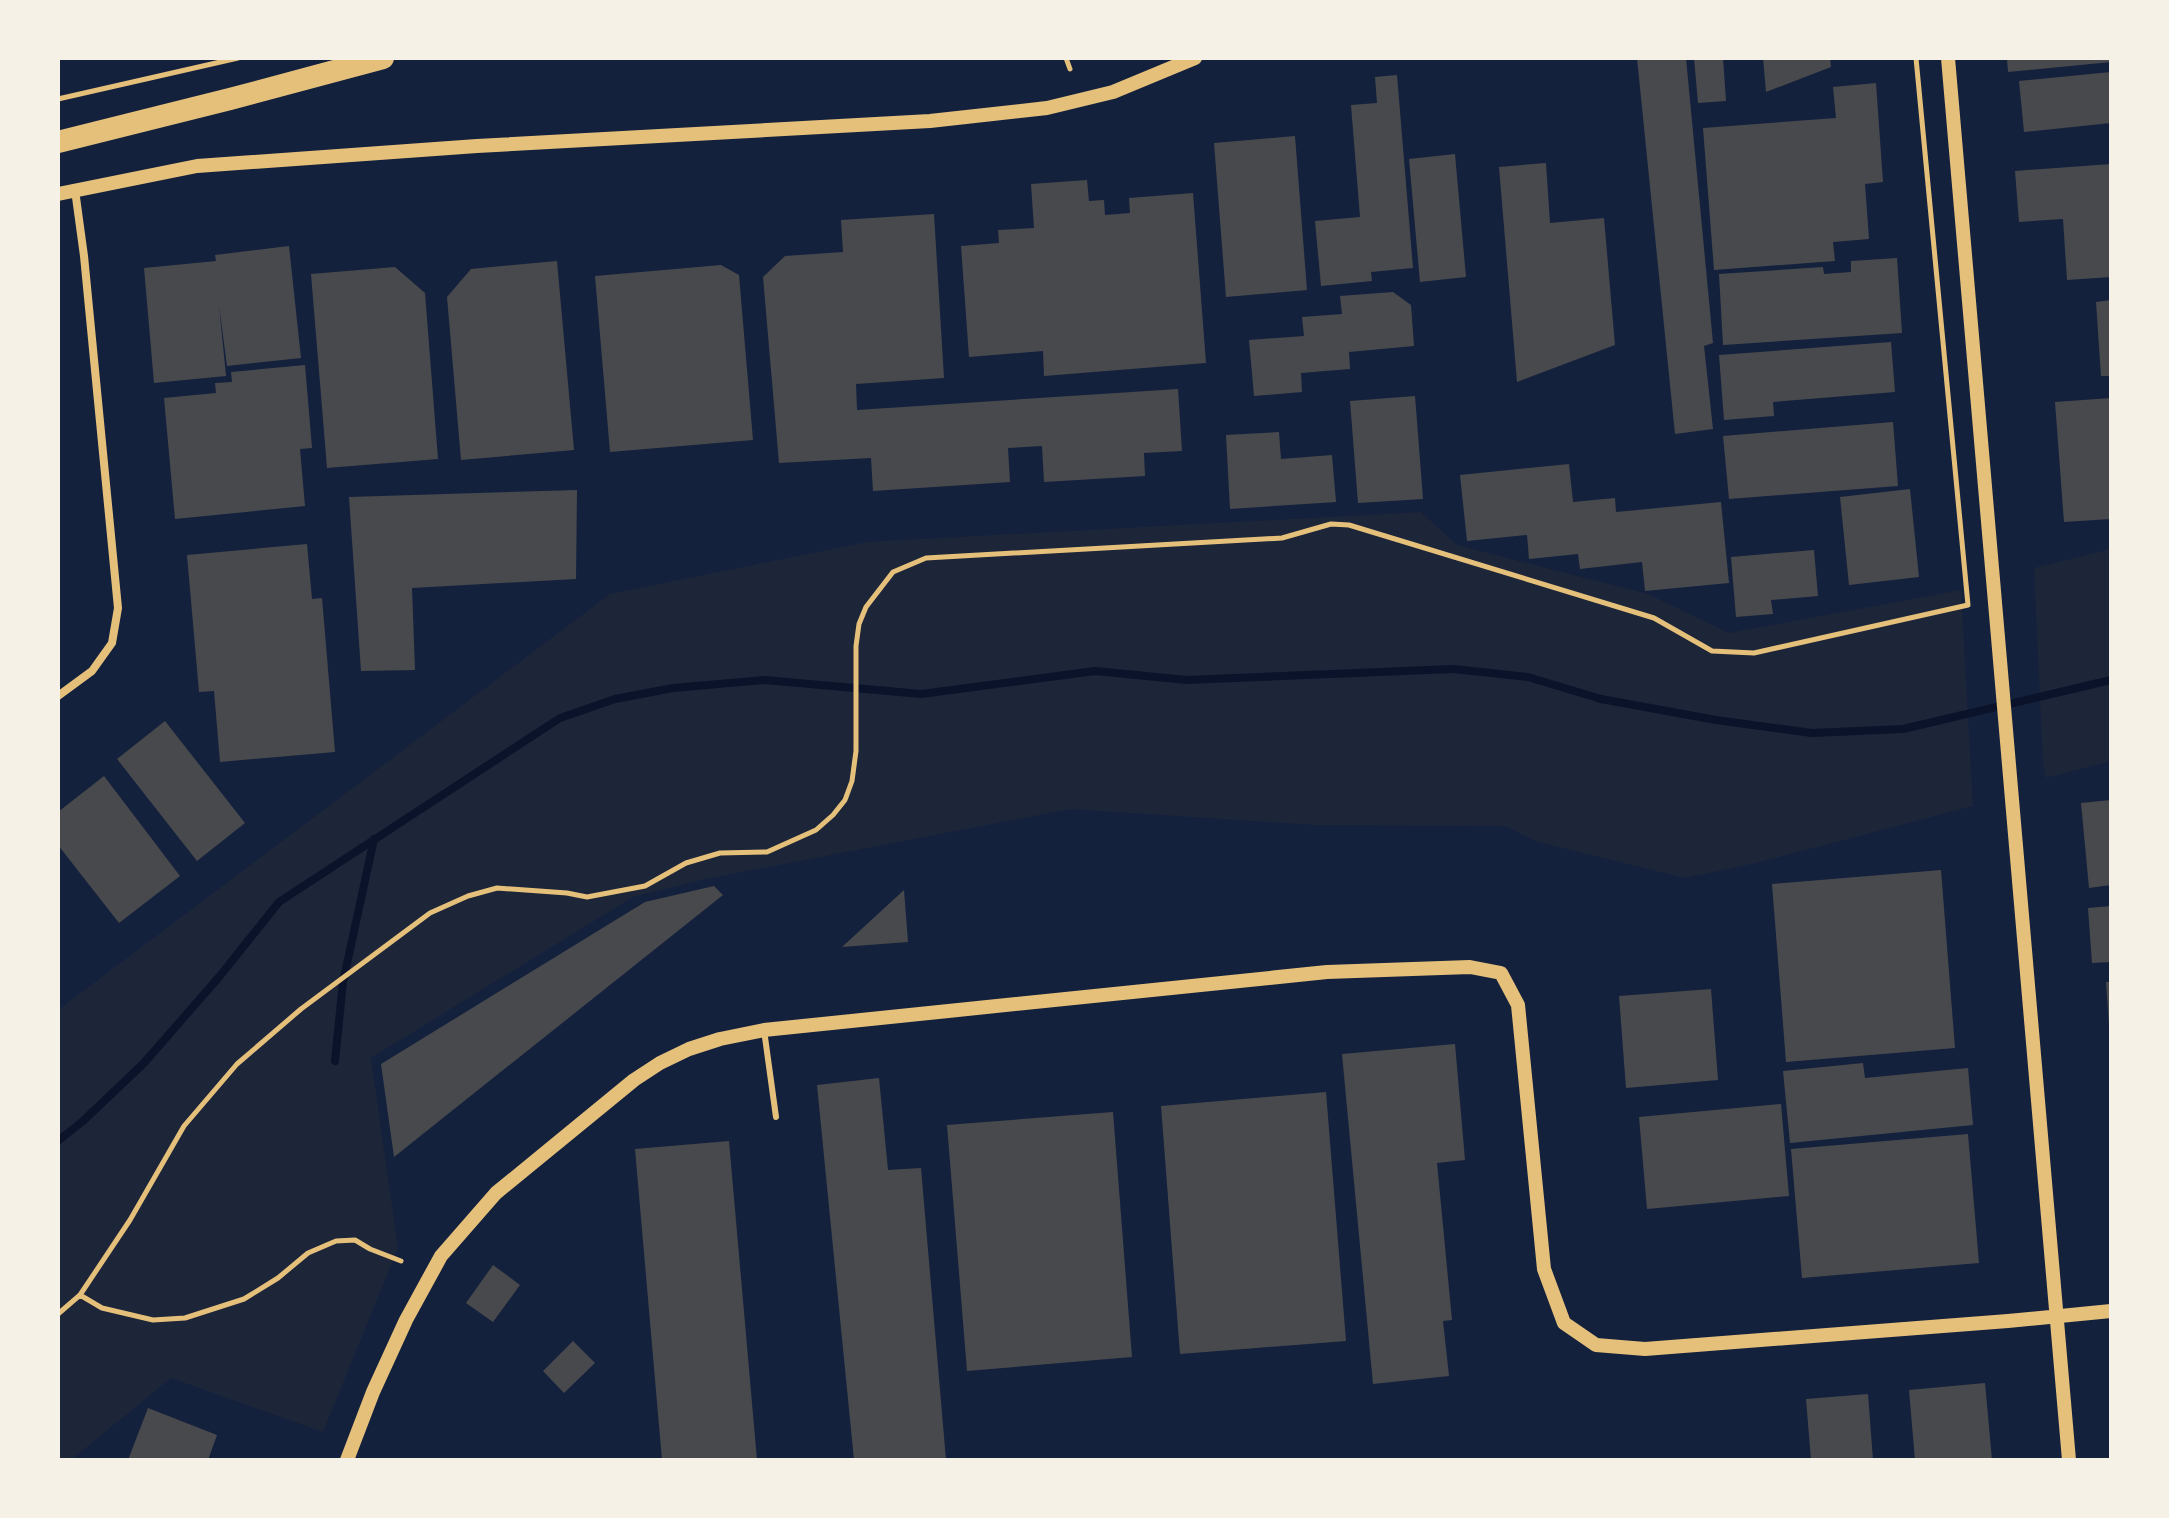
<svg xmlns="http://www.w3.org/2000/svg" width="2169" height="1518" font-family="'PT Sans Narrow',sans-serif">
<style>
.green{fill:#1d2539}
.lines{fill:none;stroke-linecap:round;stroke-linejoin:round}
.stream{stroke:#0b132b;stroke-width:8}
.building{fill:#48494c}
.path{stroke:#e5c07b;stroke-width:5}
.service{stroke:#e5c07b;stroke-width:6}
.minor{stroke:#e5c07b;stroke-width:8}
.tertiary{stroke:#e5c07b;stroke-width:14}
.motorway{stroke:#e5c07b;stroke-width:22}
</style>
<rect width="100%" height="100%" fill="#14213d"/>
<path class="green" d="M 1421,512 L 1457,545 L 1648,594 L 1729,633 L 1961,590 L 1973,806 L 1756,863 L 1685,878 L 1538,842 L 1505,826 L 1316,825 L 1070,809 L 706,879 L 633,897 L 371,1058 L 398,1248 L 323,1432 L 171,1378 L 71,1460 L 58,1460 L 58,1010 L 610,594 L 867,542 Z
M 2111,549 L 2111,761 L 2046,778 L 2043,764 L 2034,568 Z"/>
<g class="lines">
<path class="stream" d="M 335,1061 L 343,982 L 374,839
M 58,1141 L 83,1121 L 144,1063 L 219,977 L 279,902 L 560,718 L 615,699 L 673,688 L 765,680 L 921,694 L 1095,671 L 1187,680 L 1453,669 L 1528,677 L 1601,699 L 1716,720 L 1812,733 L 1903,729 L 2111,680"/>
</g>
<path class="building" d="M 1637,58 L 1686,58 L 1713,343 L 1704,346 L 1713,429 L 1675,434 Z
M 1694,58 L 1723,58 L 1726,101 L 1698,103 Z
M 1763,58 L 1830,58 L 1831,67 L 1766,92 Z
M 2007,58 L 2111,58 L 2111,62 L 2008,72 Z
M 2111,72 L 2111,123 L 2024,132 L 2019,81 Z
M 1397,75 L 1413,268 L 1371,272 L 1372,281 L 1321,286 L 1315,221 L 1360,217 L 1351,105 L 1377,103 L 1375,77 Z
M 1876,83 L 1883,182 L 1865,184 L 1869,239 L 1833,242 L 1835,261 L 1714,270 L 1703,128 L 1836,118 L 1833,87 Z
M 1295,136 L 1307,290 L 1226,297 L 1214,143 Z
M 1455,154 L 1466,277 L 1420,282 L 1409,159 Z
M 1546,163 L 1550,223 L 1604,218 L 1615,345 L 1517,382 L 1499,167 Z
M 2111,164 L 2111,277 L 2067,280 L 2063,219 L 2019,222 L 2015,171 Z
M 1087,180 L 1089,201 L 1104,200 L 1105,215 L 1130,213 L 1129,198 L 1193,193 L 1206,363 L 1044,376 L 1043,351 L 969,357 L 961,246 L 999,243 L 998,230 L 1034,228 L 1031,184 Z
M 934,214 L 944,378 L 856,384 L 857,410 L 1178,389 L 1182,451 L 1144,453 L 1145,476 L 1044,482 L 1042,446 L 1008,448 L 1010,482 L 873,491 L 871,458 L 779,463 L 763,277 L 785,256 L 843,252 L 841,220 Z
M 289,246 L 301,358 L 227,366 L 219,305 L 226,376 L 154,383 L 144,268 L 216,261 L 215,255 Z
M 1897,258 L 1902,333 L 1723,345 L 1719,274 L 1823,267 L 1824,274 L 1851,272 L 1851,261 Z
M 557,261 L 574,450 L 461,460 L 447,297 L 471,269 Z
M 721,265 L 739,275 L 753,440 L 610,452 L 595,276 Z
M 395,267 L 425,293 L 438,459 L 327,468 L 311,274 Z
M 1393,292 L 1411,305 L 1414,346 L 1349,352 L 1350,369 L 1301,373 L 1302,392 L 1254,396 L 1249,340 L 1304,336 L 1302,317 L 1342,314 L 1340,296 Z
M 2111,300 L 2111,376 L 2101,376 L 2096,302 Z
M 1891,342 L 1895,392 L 1773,402 L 1774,416 L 1724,420 L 1719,355 Z
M 305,365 L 312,448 L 300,449 L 305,506 L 175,519 L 164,398 L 216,393 L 215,383 L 232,382 L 231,372 Z
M 1415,396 L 1423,499 L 1358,503 L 1350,401 Z
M 2111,398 L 2111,519 L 2064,522 L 2055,402 Z
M 1893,422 L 1898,486 L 1729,499 L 1723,436 Z
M 1279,432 L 1281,459 L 1332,455 L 1336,502 L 1230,509 L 1226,435 Z
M 1569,464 L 1573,502 L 1615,498 L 1616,512 L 1721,502 L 1729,583 L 1645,591 L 1642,562 L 1580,569 L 1578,554 L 1529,559 L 1527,535 L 1467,541 L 1460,475 Z
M 1910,489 L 1919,577 L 1849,585 L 1840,497 Z
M 577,490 L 576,579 L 412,588 L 415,670 L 361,671 L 349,497 Z
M 307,544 L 312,599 L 322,598 L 335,752 L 220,762 L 214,691 L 199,692 L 187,555 Z
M 1814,550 L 1818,596 L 1771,600 L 1773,614 L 1736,617 L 1731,557 Z
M 165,721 L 245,823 L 197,861 L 117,759 Z
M 104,776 L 180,876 L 119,923 L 58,845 L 58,812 Z
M 2111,800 L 2111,885 L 2089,888 L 2081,803 Z
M 1941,870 L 1955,1048 L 1786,1062 L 1772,884 Z
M 714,886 L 723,895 L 394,1157 L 381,1064 L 645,902 Z
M 904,890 L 908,942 L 842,947 Z
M 2111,906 L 2111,962 L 2092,963 L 2088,908 Z
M 2106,982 L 2111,982 L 2111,1024 L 2109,1025 Z
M 1711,989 L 1718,1080 L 1626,1088 L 1619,996 Z
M 1455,1044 L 1465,1160 L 1437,1163 L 1452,1320 L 1443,1321 L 1449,1376 L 1373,1384 L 1342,1054 Z
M 1863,1063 L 1865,1078 L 1968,1068 L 1973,1125 L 1790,1143 L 1783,1071 Z
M 879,1078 L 888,1170 L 921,1168 L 946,1460 L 854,1460 L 817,1085 Z
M 1326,1092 L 1346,1341 L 1180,1354 L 1161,1106 Z
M 1781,1104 L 1789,1196 L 1647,1209 L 1639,1117 Z
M 1113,1112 L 1132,1357 L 967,1371 L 947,1125 Z
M 1968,1134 L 1979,1263 L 1802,1278 L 1791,1149 Z
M 729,1141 L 757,1460 L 662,1460 L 635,1149 Z
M 493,1265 L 520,1285 L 493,1322 L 466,1303 Z
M 573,1341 L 595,1363 L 564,1393 L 543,1371 Z
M 1985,1383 L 1992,1460 L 1915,1460 L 1909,1390 Z
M 1868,1394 L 1873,1460 L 1811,1460 L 1806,1399 Z
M 148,1408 L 217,1435 L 208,1460 L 128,1460 Z"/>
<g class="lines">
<path class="path" d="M 1066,58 L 1070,69
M 58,99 L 238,58
M 80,1295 L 102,1308 L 153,1320 L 185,1318 L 244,1299 L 278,1278 L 308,1253 L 336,1241 L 355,1240 L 370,1249 L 401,1261
M 58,1314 L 80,1295 L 130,1220 L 184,1126 L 237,1064 L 301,1009 L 430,913 L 468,896 L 497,888 L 567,893 L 587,897 L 645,886 L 686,863 L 720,853 L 767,852 L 816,830 L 833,815 L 845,800 L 852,781 L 856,751 L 856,646 L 859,624 L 866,607 L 893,572 L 926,558 L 1282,538 L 1331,524 L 1349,525 L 1654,618 L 1712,651 L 1754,653 L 1968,605 L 1916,58"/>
<path class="service" d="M 764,1030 L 776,1117"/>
<path class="minor" d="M 58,696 L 92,671 L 112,643 L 118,608 L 84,256 L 75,190"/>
<path class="tertiary" d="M 1948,58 L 2069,1460
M 58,194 L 197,166 L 477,146 L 930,121 L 1047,108 L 1113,92 L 1195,58
M 347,1460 L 373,1392 L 406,1320 L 441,1256 L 496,1193 L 634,1080 L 660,1063 L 689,1049 L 720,1039 L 764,1030 L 1327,972 L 1470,967 L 1501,973 L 1518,1005 L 1544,1269 L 1564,1323 L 1596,1345 L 1645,1349 L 2008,1321 L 2111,1311"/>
<path class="motorway" d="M 58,142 L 230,99 L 383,58"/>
</g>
<rect width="2169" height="1518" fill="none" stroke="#f6f1e7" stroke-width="120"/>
</svg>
